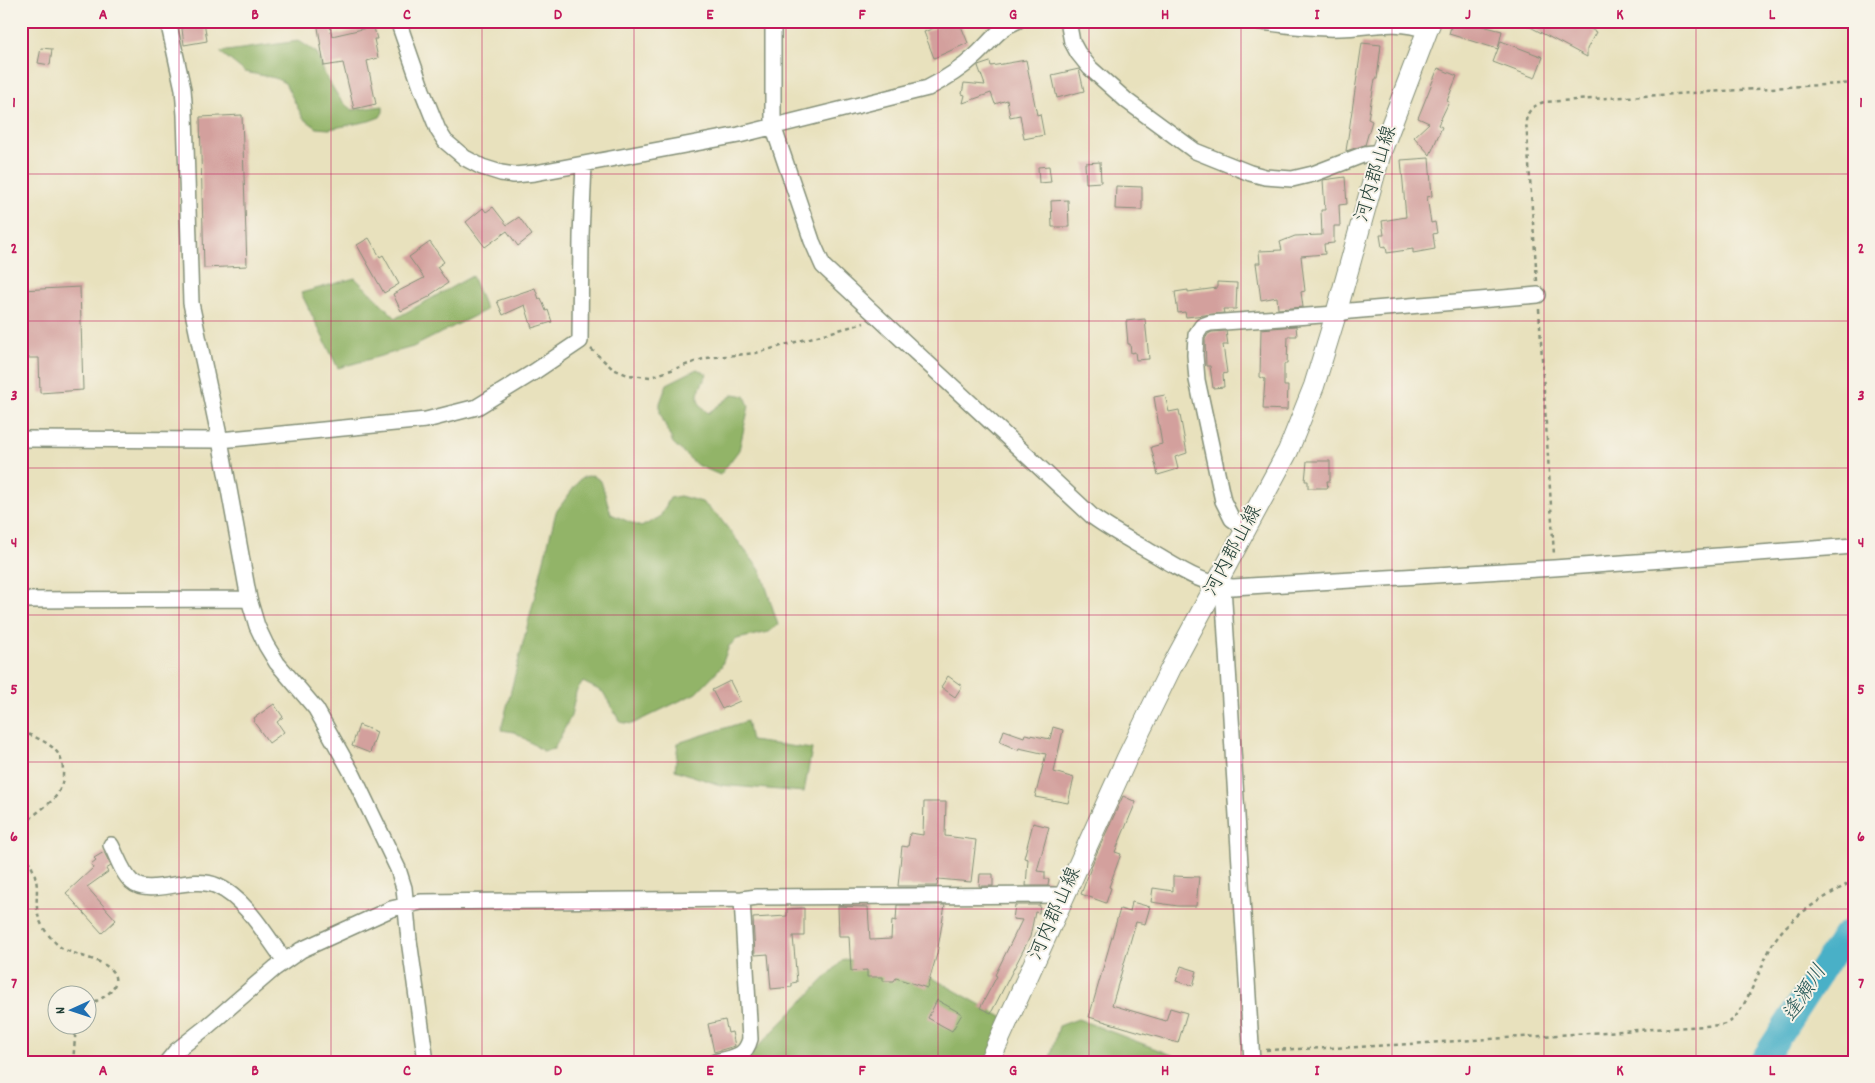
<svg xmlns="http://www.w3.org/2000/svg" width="1875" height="1083" font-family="Dekko,'Klee One',sans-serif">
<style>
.forest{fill:#92b468;stroke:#58784e}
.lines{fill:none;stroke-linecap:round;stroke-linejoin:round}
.river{stroke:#48b0c7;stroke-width:26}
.building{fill:#d3a09d}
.street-casing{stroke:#848f78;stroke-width:18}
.secondary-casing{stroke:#848f78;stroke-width:22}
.path{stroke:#848f78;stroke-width:2.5;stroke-dasharray:4 4;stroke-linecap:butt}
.street{stroke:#fff;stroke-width:15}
.secondary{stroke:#fff;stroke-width:20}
.grid{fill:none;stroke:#c2185b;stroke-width:1;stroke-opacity:0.55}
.labels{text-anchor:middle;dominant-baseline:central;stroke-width:4;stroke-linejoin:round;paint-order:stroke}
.street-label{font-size:20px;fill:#1f3d34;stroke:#f7f3e8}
.water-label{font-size:21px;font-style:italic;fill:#295a59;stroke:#f7f3e8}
.neatline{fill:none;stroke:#c2185b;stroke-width:2}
.grid-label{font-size:16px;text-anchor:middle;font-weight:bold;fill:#c2185b}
</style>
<rect width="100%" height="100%" fill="#f7f3e8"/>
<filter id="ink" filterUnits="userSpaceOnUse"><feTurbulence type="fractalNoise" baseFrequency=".02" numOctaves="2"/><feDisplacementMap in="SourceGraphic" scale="10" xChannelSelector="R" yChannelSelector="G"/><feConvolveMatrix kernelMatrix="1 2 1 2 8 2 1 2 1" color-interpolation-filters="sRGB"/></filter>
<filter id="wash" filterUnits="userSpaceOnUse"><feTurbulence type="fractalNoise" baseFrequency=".0096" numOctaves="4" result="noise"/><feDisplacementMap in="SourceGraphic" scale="20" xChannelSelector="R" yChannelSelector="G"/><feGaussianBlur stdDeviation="1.12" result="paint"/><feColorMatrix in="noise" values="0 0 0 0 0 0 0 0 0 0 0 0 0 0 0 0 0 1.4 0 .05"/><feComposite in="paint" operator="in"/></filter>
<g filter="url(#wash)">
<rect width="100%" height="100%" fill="#e8e1bd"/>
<path class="forest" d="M 299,41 L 317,53 L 325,75 L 340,99 L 348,107 L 353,110 L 383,106 L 383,112 L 380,117 L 369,121 L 329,129 L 317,128 L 303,118 L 285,83 L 275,78 L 245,72 L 220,52 Z
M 472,276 L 486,310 L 413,347 L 338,368 L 301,293 L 355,278 L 396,318 Z
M 697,369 L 707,374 C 699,391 691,399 708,413 L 734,394 L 745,396 L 749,406 L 739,450 L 720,475 L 697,465 L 673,443 L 660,413 L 660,403 L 667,384 Z
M 592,475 L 601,481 L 611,514 L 641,527 L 660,517 L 670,498 L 680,496 L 702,502 L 719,517 L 761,571 L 778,625 L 769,632 L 737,639 L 729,646 L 721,667 L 696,693 L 632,724 L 620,722 L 603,692 L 583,682 L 576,692 L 571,716 L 554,749 L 543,751 L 515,732 L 501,730 L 556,512 L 581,478 Z
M 747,721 L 751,741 L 812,749 L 804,792 L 720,785 L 675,770 L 678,743 Z
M 844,959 L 922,972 L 1011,1022 L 990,1062 L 743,1062 Z
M 1078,1019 L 1185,1060 L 1185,1062 L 1052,1062 L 1050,1058 L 1059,1026 Z"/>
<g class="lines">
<path class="river" d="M 1762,1062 L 1844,936 L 1854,929"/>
</g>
<g id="blocks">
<path class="building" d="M 181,21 L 204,21 L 207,41 L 184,45 Z
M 317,21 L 329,21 L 332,36 L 371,27 L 371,28 L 374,28 L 377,39 L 374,39 L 378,58 L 367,61 L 376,104 L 354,109 L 343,63 L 324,66 Z
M 938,21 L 959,21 L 968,43 L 934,58 L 924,32 L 939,26 Z
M 1463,21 L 1502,31 L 1498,49 L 1449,34 L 1452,23 L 1462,26 Z
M 1519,21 L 1575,21 L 1596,32 L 1587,49 L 1587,57 Z
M 1501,41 L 1543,57 L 1535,78 L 1493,62 Z
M 1362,43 L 1381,45 L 1377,79 L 1375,79 L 1368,119 L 1372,121 L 1365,145 L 1346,151 Z
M 41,48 L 52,49 L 50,65 L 38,63 Z
M 1026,60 L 1037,115 L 1040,114 L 1044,135 L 1024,139 L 1020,115 L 1010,117 L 1007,100 L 995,104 L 991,93 L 963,103 L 965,95 L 962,94 L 964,83 L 985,85 L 978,66 L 990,62 L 991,66 Z
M 1438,68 L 1457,76 L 1447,101 L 1449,102 L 1438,125 L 1442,127 L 1430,155 L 1414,137 L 1429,123 L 1418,118 Z
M 1079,69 L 1084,91 L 1057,98 L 1052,75 Z
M 242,115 L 247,266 L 204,268 L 200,117 Z
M 1429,158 L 1432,196 L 1427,197 L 1431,223 L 1435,222 L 1437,233 L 1433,234 L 1435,249 L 1413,253 L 1413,249 L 1387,253 L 1386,246 L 1382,247 L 1380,235 L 1384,235 L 1382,221 L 1406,217 L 1401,160 Z
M 1100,162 L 1101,182 L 1086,183 L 1085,163 Z
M 1049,166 L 1051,182 L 1039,183 L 1038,167 Z
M 1345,177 L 1347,204 L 1339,205 L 1340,226 L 1334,226 L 1334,243 L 1324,244 L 1325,254 L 1301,256 L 1305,291 L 1301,292 L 1303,307 L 1278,309 L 1277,297 L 1261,300 L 1256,263 L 1260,263 L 1259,251 L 1282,250 L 1280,242 L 1295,236 L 1322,235 L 1321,210 L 1325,210 L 1323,180 Z
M 1116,186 L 1142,187 L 1142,210 L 1115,209 Z
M 1068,200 L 1069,227 L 1052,227 L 1051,201 Z
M 493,207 L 507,225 L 519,217 L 532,235 L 518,246 L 507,231 L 485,247 L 466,222 L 483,208 L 486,212 Z
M 369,238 L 380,257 L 383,255 L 399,284 L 384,293 L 357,245 Z
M 430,242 L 444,262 L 437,267 L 448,283 L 430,295 L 431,296 L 401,311 L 393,294 L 424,278 L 409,257 Z
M 1217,282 L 1237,283 L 1236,309 L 1223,309 L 1224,313 L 1186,317 L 1185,312 L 1178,313 L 1175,292 L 1188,290 L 1188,292 L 1217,288 Z
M 80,287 L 83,390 L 40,393 L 39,358 L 21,358 L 21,290 Z
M 535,288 L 539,299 L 541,298 L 546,311 L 548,310 L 552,322 L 532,328 L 525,305 L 503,315 L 497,301 Z
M 1145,319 L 1149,359 L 1136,360 L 1135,352 L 1131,353 L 1130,344 L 1128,344 L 1126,321 Z
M 1296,326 L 1297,336 L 1288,336 L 1287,364 L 1284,364 L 1284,386 L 1288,386 L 1287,410 L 1263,409 L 1265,379 L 1260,377 L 1261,329 Z
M 1226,331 L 1228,345 L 1223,345 L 1227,373 L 1223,374 L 1224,387 L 1213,388 L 1210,366 L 1206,366 L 1205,339 L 1208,334 L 1212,332 Z
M 1165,395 L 1169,412 L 1179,410 L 1187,453 L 1175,457 L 1178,469 L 1158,475 L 1151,447 L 1162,444 L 1154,397 Z
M 1307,461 L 1330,461 L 1330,481 L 1327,481 L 1328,488 L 1308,488 L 1308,481 L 1305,481 Z
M 948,676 L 962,686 L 955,697 L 941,687 Z
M 730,681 L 740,701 L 722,709 L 712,690 Z
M 274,704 L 283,717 L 277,722 L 284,732 L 269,743 L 253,721 L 255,720 L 254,718 Z
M 359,725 L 377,732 L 370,753 L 352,746 Z
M 1053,727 L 1063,730 L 1054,772 L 1074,778 L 1068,803 L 1035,797 L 1046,754 L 1019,748 L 1018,750 L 1000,742 L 1004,730 L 1024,737 L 1025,734 L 1050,739 Z
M 1123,796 L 1136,802 L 1115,852 L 1121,854 L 1109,887 L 1111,888 L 1106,903 L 1081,894 L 1095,857 Z
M 924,802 L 946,802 L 945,836 L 976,840 L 971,882 L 938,879 L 937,886 L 898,886 L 902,846 L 908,847 L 910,833 L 923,835 Z
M 1033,823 L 1049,827 L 1037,871 L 1045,872 L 1045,879 L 1049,879 L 1048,886 L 1026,886 L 1028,859 L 1024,858 Z
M 104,852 L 111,866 L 106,869 L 108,872 L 87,887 L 116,920 L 102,933 L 66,893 L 93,868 L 91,864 L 96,860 L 94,858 Z
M 980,874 L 993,874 L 993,886 L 979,886 Z
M 1173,876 L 1199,877 L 1196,906 L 1178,906 L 1151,902 L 1153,888 L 1173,891 Z
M 1132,902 L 1150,907 L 1145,924 L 1136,922 L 1112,1005 L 1166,1021 L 1170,1008 L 1187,1013 L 1178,1043 L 1089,1017 L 1120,909 L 1130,912 Z
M 897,905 L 945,905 L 937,954 L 927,988 L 896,978 L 894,981 L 883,981 L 883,977 L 867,977 L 867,970 L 851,971 L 849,936 L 839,936 L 838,906 L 868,907 L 870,940 L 891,939 L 892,920 L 896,921 Z
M 1015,905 L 1040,905 L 1039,913 L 1035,912 L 1030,937 L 991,1013 L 980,1008 L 997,976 L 995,975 L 1022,920 L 1013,919 Z
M 804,908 L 804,936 L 793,936 L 797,982 L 792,983 L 792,987 L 771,989 L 768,954 L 755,955 L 753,918 L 787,916 L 787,909 Z
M 1181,966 L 1197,971 L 1193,986 L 1176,981 Z
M 937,1000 L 962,1014 L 952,1031 L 928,1018 Z
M 725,1020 L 728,1033 L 732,1032 L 735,1046 L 714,1052 L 708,1024 Z"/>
</g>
</g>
<g filter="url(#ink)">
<use href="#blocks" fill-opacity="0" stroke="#848f78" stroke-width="1"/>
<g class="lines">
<defs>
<path id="street" d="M 168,21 L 183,89 L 185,115 L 191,303 L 220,440 L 249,599 L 257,626 L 266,645 L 277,663 L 316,709 L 353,775 L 398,869 L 404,888 L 409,940 L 426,1062
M 398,21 L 422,90 L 438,130 L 445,141 L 465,158 L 482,167 L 501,173 L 514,175 L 535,173 L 739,135 L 928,88 C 945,79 960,70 974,57 C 989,44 998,28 1017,21
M 773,21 L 773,126 L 812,241 L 823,266 L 1093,517 C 1111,530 1130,540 1149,551 C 1176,566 1201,585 1233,587 L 1554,568 L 1854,546
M 1068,21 L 1072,42 L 1078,53 L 1090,68 L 1127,101 L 1195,151 L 1250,173 L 1265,177 L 1292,179 L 1313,174 L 1365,154 L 1381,152
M 1256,21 C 1284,25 1312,29 1340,28 C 1373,27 1393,19 1427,30
M 21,439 L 220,440 L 426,420 L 477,407 L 534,372 L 580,341 L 581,236 L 584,164
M 1246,529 L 1232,519 L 1223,501 L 1197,380 L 1195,355 L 1196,335 L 1202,326 L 1210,323 L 1336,314 L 1350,311 L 1538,295
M 1223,586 L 1252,1062
M 21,600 L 249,599
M 111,845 C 117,856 122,873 132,882 C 149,898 191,874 217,886 C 246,899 266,936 285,961
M 167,1062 L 176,1051 L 209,1025 L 275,968 L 301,950 L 391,909 L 421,902 L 742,899 L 757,897 L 1065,895
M 715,1062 C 733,1057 745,1058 750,1039 L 742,899"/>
<path id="secondary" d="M 989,1062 L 1127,758 L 1171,668 L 1288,451 L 1314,386 L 1336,314 L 1381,152 L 1431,21"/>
</defs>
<use href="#street" class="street-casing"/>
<use href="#secondary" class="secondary-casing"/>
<path class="path" d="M 1537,281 L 1526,121 C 1527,111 1534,105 1544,102 L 1854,83
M 1539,309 L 1554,555
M 591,349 L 613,369 L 628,375 L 651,377 L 706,358 L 756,353 L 864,323
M 21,731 C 40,740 62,745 63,770 C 65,808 30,806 21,834
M 21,845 C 25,857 34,867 36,880 C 38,889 36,898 37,907 C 37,922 48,936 59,946 C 72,957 110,958 115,977 C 118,993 98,1000 88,1005
M 1266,1050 L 1359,1047 L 1721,1025 C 1725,1024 1729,1023 1732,1020 C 1747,1007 1762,963 1773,943 C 1792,913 1825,898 1854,880
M 73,1062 L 76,1026"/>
<use href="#street" class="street"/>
<use href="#secondary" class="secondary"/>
</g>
</g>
<path class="grid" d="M 179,21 L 179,1062M 331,21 L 331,1062M 482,21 L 482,1062M 634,21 L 634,1062M 786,21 L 786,1062M 938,21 L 938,1062M 1089,21 L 1089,1062M 1241,21 L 1241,1062M 1392,21 L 1392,1062M 1544,21 L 1544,1062M 1696,21 L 1696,1062M 21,174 L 1854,174M 21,321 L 1854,321M 21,468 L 1854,468M 21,615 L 1854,615M 21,762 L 1854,762M 21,909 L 1854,909"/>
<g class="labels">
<g class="street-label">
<text transform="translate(1377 174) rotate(-73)">河内郡山線</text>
<text transform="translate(1234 551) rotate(-62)">河内郡山線</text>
<text transform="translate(1056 914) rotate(-66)">河内郡山線</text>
</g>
<g class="water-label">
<text transform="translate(1806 994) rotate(-57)">逢瀬川</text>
</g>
</g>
<rect width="1875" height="1083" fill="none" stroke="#f7f3e8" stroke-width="55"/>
<g transform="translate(72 1010) rotate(267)"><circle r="24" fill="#f7f3e8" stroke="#a1aaa0"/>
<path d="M0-4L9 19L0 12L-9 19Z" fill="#1f6fb2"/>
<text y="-8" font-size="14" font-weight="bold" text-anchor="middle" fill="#1f3d34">N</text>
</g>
<rect x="28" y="28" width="1820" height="1028" class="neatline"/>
<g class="grid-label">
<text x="103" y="19">A</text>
<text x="255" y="19">B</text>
<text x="407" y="19">C</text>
<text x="558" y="19">D</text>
<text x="710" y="19">E</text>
<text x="862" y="19">F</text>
<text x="1013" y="19">G</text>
<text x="1165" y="19">H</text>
<text x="1317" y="19">I</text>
<text x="1468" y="19">J</text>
<text x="1620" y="19">K</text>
<text x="1772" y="19">L</text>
<text x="14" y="107">1</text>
<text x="1861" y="107">1</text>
<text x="14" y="253">2</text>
<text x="1861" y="253">2</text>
<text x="14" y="400">3</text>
<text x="1861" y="400">3</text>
<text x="14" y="547">4</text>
<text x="1861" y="547">4</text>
<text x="14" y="694">5</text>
<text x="1861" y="694">5</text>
<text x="14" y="841">6</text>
<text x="1861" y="841">6</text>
<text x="14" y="988">7</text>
<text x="1861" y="988">7</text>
<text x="103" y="1075">A</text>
<text x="255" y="1075">B</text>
<text x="407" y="1075">C</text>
<text x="558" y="1075">D</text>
<text x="710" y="1075">E</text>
<text x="862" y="1075">F</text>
<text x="1013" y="1075">G</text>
<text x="1165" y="1075">H</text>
<text x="1317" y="1075">I</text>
<text x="1468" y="1075">J</text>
<text x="1620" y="1075">K</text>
<text x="1772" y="1075">L</text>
</g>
</svg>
